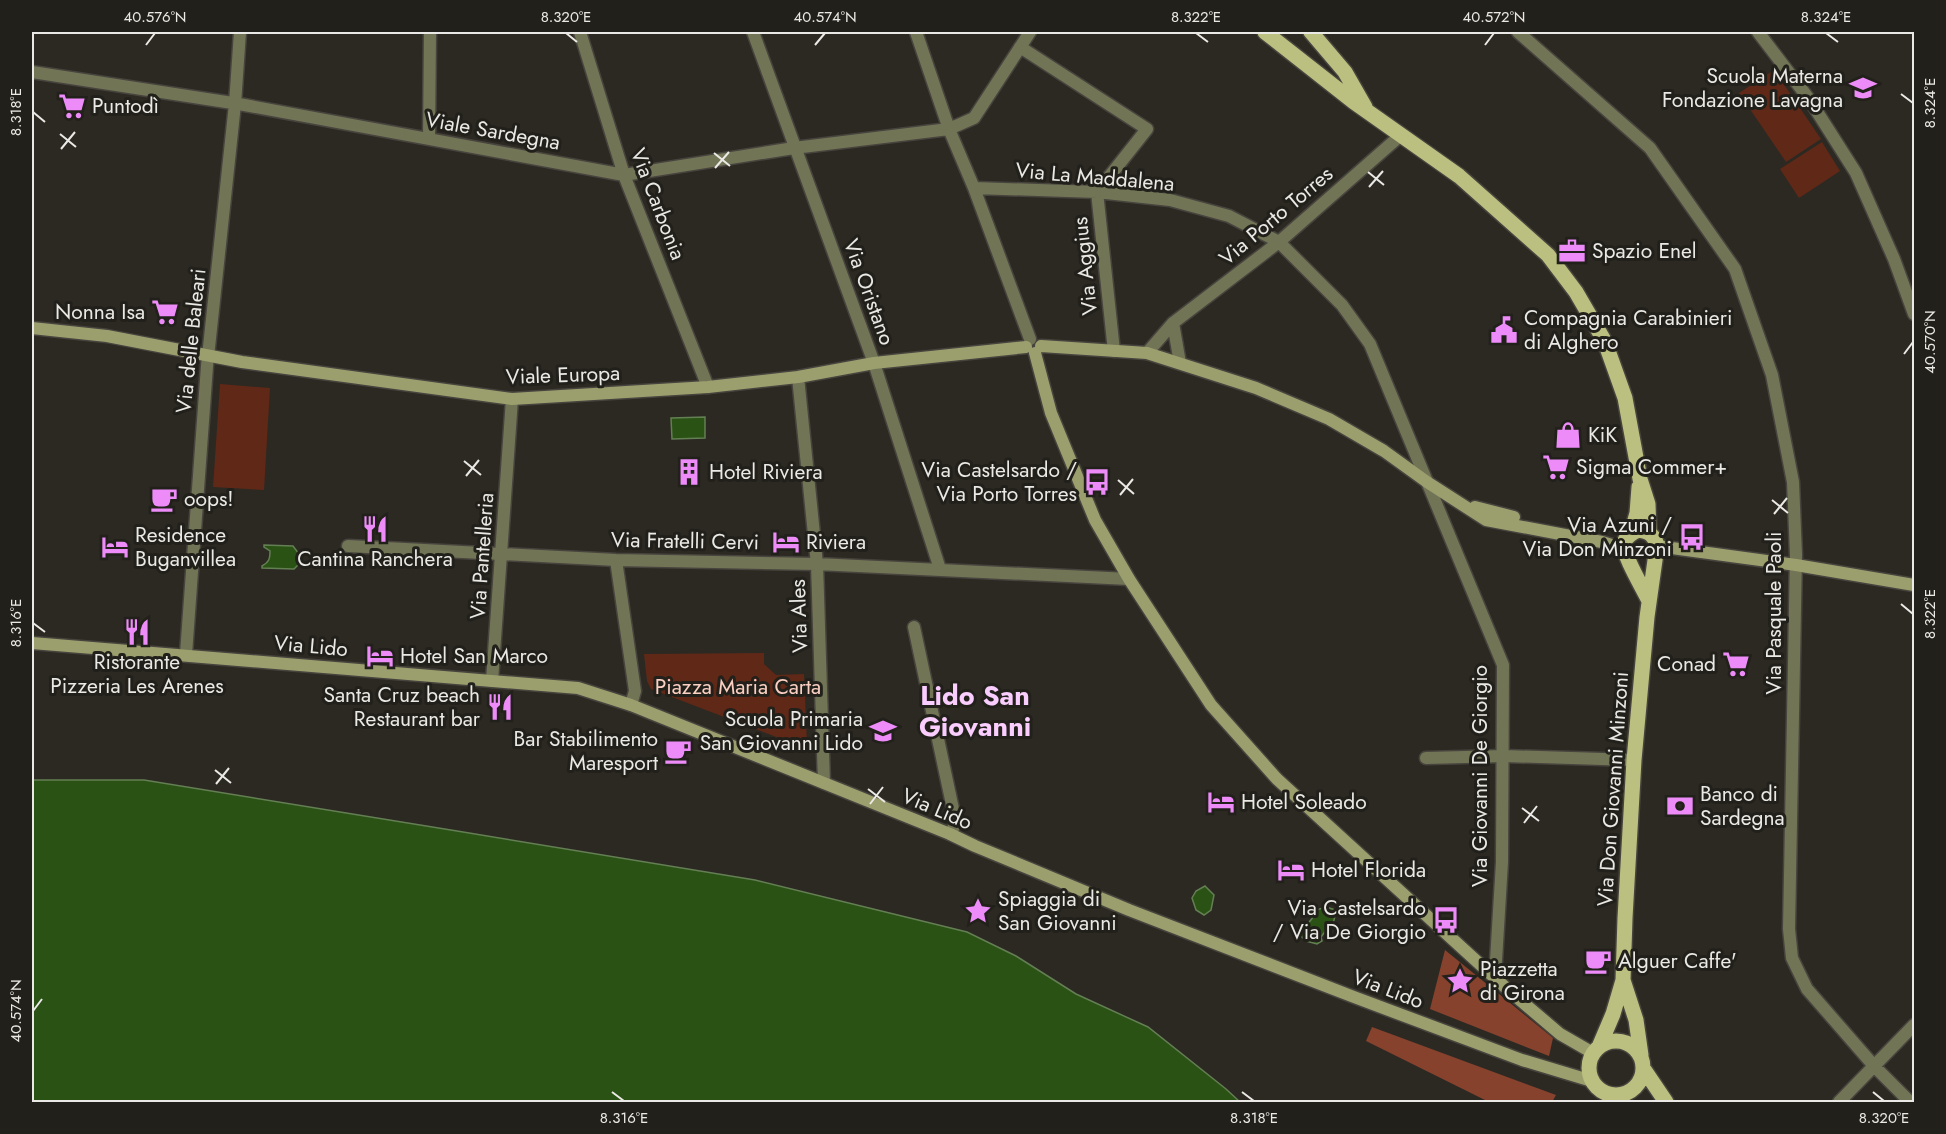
<svg xmlns="http://www.w3.org/2000/svg" width="1946" height="1134" font-family="Jost,sans-serif">
<style>
.green{fill:#602817}
.forest{fill:#87422d}
.water{fill:#2a5215;stroke:#647f53;stroke-width:1.5}
.lines{fill:none;stroke-linecap:round;stroke-linejoin:round}
.street-casing{stroke:#47443e;stroke-width:15}
.secondary-casing{stroke:#47443e;stroke-width:15}
.primary-casing{stroke:#47443e;stroke-width:18}
.street{stroke:#727456;stroke-width:12}
.secondary{stroke:#9b9f6e;stroke-width:12}
.primary{stroke:#bbbf7f;stroke-width:15}
.ticks{fill:none;stroke:#ebe9e5;stroke-width:2}
.labels{text-anchor:middle;dominant-baseline:central;stroke-width:6;stroke-linejoin:round;paint-order:stroke}
.poi-label{font-size:21px;fill:#ebe9e5;stroke:#22201a;text-anchor:start}
.street-label{font-size:21px;fill:#ebe9e5;stroke:#22201a}
.park-label{font-size:21px;fill:#fbd0c3;stroke:#22201a}
.district-label{font-size:27px;font-weight:bold;fill:#f9cdfe;stroke:#22201a}
.neatline{fill:none;stroke:#ebe9e5;stroke-width:2}
.ticks-label{font-size:15px;text-anchor:middle;fill:#ebe9e5}
</style>
<rect width="100%" height="100%" fill="#2c2923"/>
<path class="green" d="M 1774,70 L 1821,139 L 1786,162 L 1739,93 Z
M 1822,142 L 1840,171 L 1799,198 L 1780,169 Z
M 220,384 L 270,388 L 264,490 L 213,487 Z
M 764,653 L 764,664 L 776,675 L 804,674 L 807,744 L 800,746 L 651,689 L 647,681 L 644,654 Z"/>
<path class="forest" d="M 1445,950 L 1553,1038 L 1549,1056 L 1430,1009 Z
M 1372,1027 L 1556,1095 L 1552,1102 L 1489,1102 L 1366,1041 Z"/>
<path class="water" d="M 705,417 L 705,438 L 672,439 L 671,418 Z
M 264,545 L 293,546 L 299,554 L 299,564 L 294,569 L 262,568 L 262,566 C 269,562 270,559 270,551 L 264,547 Z
M 32,780 L 144,780 L 457,831 L 755,880 L 967,932 L 1016,956 L 1076,994 L 1148,1027 L 1226,1089 L 1240,1102 L 32,1102 Z
M 1205,886 L 1214,895 L 1211,910 L 1204,915 L 1196,910 L 1192,898 L 1196,891 Z
M 1326,907 L 1333,909 L 1335,916 L 1332,928 L 1327,929 L 1321,937 L 1322,941 L 1317,944 L 1306,941 L 1300,935 C 1304,924 1314,921 1316,910 Z"/>
<g class="lines">
<defs>
<path id="street" d="M 580,32 L 624,175 L 708,387
M 753,32 L 874,363 L 940,569
M 916,32 L 949,129 L 974,188 L 1030,339
M 1518,32 L 1650,148 L 1735,269 L 1772,375 L 1793,482 L 1796,555 L 1789,929 L 1792,958 L 1807,989 L 1875,1067 L 1910,1102
M 1758,32 L 1809,99 L 1856,173 L 1894,259 L 1914,314
M 1020,47 L 1147,129 L 1097,192 L 1114,351
M 32,72 L 239,104 L 624,175 L 794,148 L 949,129 L 974,118 L 1030,32
M 429,139 L 430,32
M 974,188 L 1097,192 L 1170,200 L 1229,216 L 1279,242 L 1342,305 L 1370,344 L 1503,665 L 1502,862 L 1495,977
M 1173,323 L 1180,363
M 1147,353 L 1173,323 L 1279,242 L 1401,135
M 798,377 L 817,564 L 824,783
M 348,546 L 616,560 L 817,564 L 1129,579
M 616,560 L 635,691 L 631,705
M 914,627 L 956,823 L 950,834
M 186,654 L 207,366 L 235,104 L 240,32
M 492,681 L 512,399
M 1426,758 L 1504,756 L 1634,760
M 1839,1102 L 1914,1025"/>
<path id="secondary" d="M 32,328 L 107,336 L 242,362 L 512,399 L 708,387 L 798,377 L 874,363 L 1026,347
M 1041,346 L 1147,353 L 1256,388 L 1329,419 L 1384,451 L 1427,482 L 1486,520 L 1602,542 L 1615,546 L 1625,552
M 1035,353 L 1051,413 L 1095,520 L 1129,579 L 1211,705 L 1277,779 L 1506,988 L 1560,1034 L 1593,1053
M 1475,507 L 1514,517
M 1657,546 L 1796,565 L 1914,585
M 32,643 L 578,688 L 631,705 L 950,834 L 975,846 L 1129,910 L 1354,997 L 1522,1060 L 1592,1081"/>
<path id="primary" d="M 1265,32 L 1354,102 L 1459,176 L 1548,255 L 1576,292 L 1605,342 L 1625,398 L 1640,479 L 1648,504 L 1649,533
M 1311,32 L 1345,72 L 1365,107
M 1631,534 L 1637,513 L 1639,487
M 1623,980 L 1636,1020 L 1641,1055
M1589 1068a27 27 0 1 1 54 0a27 27 0 1 1-54 0Z
M 1599,1047 L 1613,1014 L 1623,980 L 1625,918 L 1634,760 L 1647,617 L 1657,546 C 1655,536 1649,531 1638,530 C 1632,533 1626,536 1624,543 C 1622,554 1644,590 1649,601
M 1643,1068 L 1666,1102"/>
</defs>
<use href="#street" class="street-casing"/>
<use href="#secondary" class="secondary-casing"/>
<use href="#primary" class="primary-casing"/>
<use href="#street" class="street"/>
<use href="#secondary" class="secondary"/>
<use href="#primary" class="primary"/>
</g>
<path class="ticks" d="M 566,33 L 577,42M 1196,33 L 1208,42M 1826,33 L 1838,42M 146,45 L 155,33M 815,45 L 825,33M 1485,45 L 1494,33M 1901,94 L 1913,103M 33,112 L 45,122M 60,134 L 76,147M 61,149 L 75,132M 714,153 L 730,166M 715,168 L 729,152M 1368,172 L 1384,185M 1369,187 L 1383,171M 1904,354 L 1913,342M 464,461 L 481,475M 466,476 L 479,460M 1118,480 L 1134,494M 1120,495 L 1133,479M 1772,500 L 1788,513M 1774,514 L 1787,498M 1901,604 L 1913,614M 33,623 L 45,632M 215,770 L 231,783M 216,784 L 229,768M 868,789 L 885,802M 870,804 L 883,787M 1522,808 L 1539,821M 1524,823 L 1537,806M 33,1011 L 42,999M 612,1092 L 624,1101M 1242,1092 L 1254,1101M 1873,1092 L 1884,1101"/>
<defs>
<symbol id="school-bare" viewBox="-9 -9 18 18"><path d="M0-5L7-2L0 1L-7-2ZM-4 1L0 2.5L4 1V4Q0 6-4 4Z" fill="#ed8cf9" stroke="#22201a" stroke-width="2.5" paint-order="stroke"/></symbol>
<symbol id="supermarket-bare" viewBox="-9 -9 18 18"><path d="M-6-5.5h2.5l.6 2H6L4.5 2H-2.5L-4.4-4H-6ZM-1.5 3.2a1.3 1.3 0 1 0 .1 0ZM3 3.2a1.3 1.3 0 1 0 .1 0Z" fill="#ed8cf9" stroke="#22201a" stroke-width="2.5" paint-order="stroke"/></symbol>
<symbol id="office-bare" viewBox="-9 -9 18 18"><path d="M-6-3h4V-5.5h4V-3h4V5H-6ZM-1-4.5V-3h2v-1.5ZM-6 0V1H6V0Z" fill="#ed8cf9" stroke="#22201a" stroke-width="2.5" paint-order="stroke"/></symbol>
<symbol id="civic-bare" viewBox="-9 -9 18 18"><path d="M-.6-6.5H3V-4.5H.6V-3L4-1V1h2V6H-6V1h2V-1L-.6-3ZM-1.2 2.5V6h2.4V2.5Z" fill="#ed8cf9" stroke="#22201a" stroke-width="2.5" paint-order="stroke"/></symbol>
<symbol id="shop-bare" viewBox="-9 -9 18 18"><path d="M-5-2.5h2.3a2.7 3.5 0 0 1 5.4 0H5L5.5 6h-11ZM-1.5-2.5h3a1.5 2.3 0 0 0-3 0Z" fill="#ed8cf9" stroke="#22201a" stroke-width="2.5" paint-order="stroke"/></symbol>
<symbol id="building-bare" viewBox="-9 -9 18 18"><path d="M-4-6H4V6H1V3H-1V6H-4ZM-2.5-4.3h1.7v1.8h-1.7ZM.8-4.3h1.7v1.8H.8ZM-2.5-1h1.7V.8h-1.7ZM.8-1h1.7V.8H.8Z" fill="#ed8cf9" stroke="#22201a" stroke-width="2.5" paint-order="stroke"/></symbol>
<symbol id="bus-bare" viewBox="-9 -9 18 18"><path d="M-5-6H5V4H4V6H2V4H-2V6H-4V4H-5ZM-3.5-4V0h7V-4ZM-3.5 1.2v1.5H-2V1.2ZM2 1.2v1.5H3.5V1.2Z" fill="#ed8cf9" stroke="#22201a" stroke-width="2.5" paint-order="stroke"/></symbol>
<symbol id="cafe-bare" viewBox="-9 -9 18 18"><path d="M-5.5-4.5H6V0H3Q3 3.5 0 3.5H-2.5Q-5.5 3.5-5.5 0ZM3-3.2v2h1.7v-2ZM-6 4.5H4V6H-6Z" fill="#ed8cf9" stroke="#22201a" stroke-width="2.5" paint-order="stroke"/></symbol>
<symbol id="restaurant-bare" viewBox="-9 -9 18 18"><path d="M-5-6h1v4h1v-4h1v4h1v-4h1v5L-1.5 .5V6h-2V.5L-5-1ZM5-6V6H3V1.5H1.5Q1.5-4 5-6Z" fill="#ed8cf9" stroke="#22201a" stroke-width="2.5" paint-order="stroke"/></symbol>
<symbol id="hotel-bare" viewBox="-9 -9 18 18"><path d="M-6-4.5h1.5V1H6V5H4.5V3h-9V5H-6ZM-4 0a1.8 1.8 0 1 1 3.6 0ZM.5 0V-2.5h3Q6-2.5 6 0Z" fill="#ed8cf9" stroke="#22201a" stroke-width="2.5" paint-order="stroke"/></symbol>
<symbol id="bank-bare" viewBox="-9 -9 18 18"><path d="M-6-4H6V4H-6ZM0-2.3a2.3 2.3 0 1 0 0 4.6a2.3 2.3 0 1 0 0-4.6Z" fill="#ed8cf9" stroke="#22201a" stroke-width="2.5" paint-order="stroke"/></symbol>
<symbol id="sight-bare" viewBox="-9 -9 18 18"><path d="M0-6L1.8-2.2L6-1.7L2.9 1.2L3.7 5.4L0 3.3L-3.7 5.4L-2.9 1.2L-6-1.7L-1.8-2.2Z" fill="#ed8cf9" stroke="#22201a" stroke-width="2.5" paint-order="stroke"/></symbol>
</defs>
<g fill-rule="evenodd">
<use href="#school-bare" x="1844" y="69" width="38" height="38"/>
<use href="#supermarket-bare" x="53" y="87" width="38" height="38"/>
<use href="#office-bare" x="1553" y="232" width="38" height="38"/>
<use href="#supermarket-bare" x="146" y="293" width="38" height="38"/>
<use href="#civic-bare" x="1485" y="311" width="38" height="38"/>
<use href="#shop-bare" x="1549" y="416" width="38" height="38"/>
<use href="#supermarket-bare" x="1537" y="448" width="38" height="38"/>
<use href="#building-bare" x="670" y="453" width="38" height="38"/>
<use href="#bus-bare" x="1078" y="463" width="38" height="38"/>
<use href="#cafe-bare" x="145" y="480" width="38" height="38"/>
<use href="#restaurant-bare" x="356" y="510" width="38" height="38"/>
<use href="#bus-bare" x="1673" y="518" width="38" height="38"/>
<use href="#hotel-bare" x="767" y="523" width="38" height="38"/>
<use href="#hotel-bare" x="96" y="528" width="38" height="38"/>
<use href="#restaurant-bare" x="118" y="613" width="38" height="38"/>
<use href="#hotel-bare" x="361" y="637" width="38" height="38"/>
<use href="#supermarket-bare" x="1717" y="645" width="38" height="38"/>
<use href="#restaurant-bare" x="481" y="688" width="38" height="38"/>
<use href="#school-bare" x="864" y="712" width="38" height="38"/>
<use href="#cafe-bare" x="659" y="732" width="38" height="38"/>
<use href="#hotel-bare" x="1202" y="783" width="38" height="38"/>
<use href="#bank-bare" x="1661" y="787" width="38" height="38"/>
<use href="#hotel-bare" x="1272" y="851" width="38" height="38"/>
<use href="#sight-bare" x="959" y="892" width="38" height="38"/>
<use href="#bus-bare" x="1427" y="901" width="38" height="38"/>
<use href="#cafe-bare" x="1579" y="942" width="38" height="38"/>
<use href="#sight-bare" x="1441" y="962" width="38" height="38"/>
</g>
<g class="labels">
<g class="poi-label">
<text x="1843" y="76" text-anchor="end">Scuola Materna<tspan x="1843" dy="24">Fondazione Lavagna</tspan></text>
<text x="92" y="106">Puntodì</text>
<text x="1592" y="251">Spazio Enel</text>
<text x="145" y="312" text-anchor="end">Nonna Isa</text>
<text x="1524" y="318">Compagnia Carabinieri<tspan x="1524" dy="24">di Alghero</tspan></text>
<text x="1588" y="435">KiK</text>
<text x="1576" y="467">Sigma Commer+</text>
<text x="1077" y="470" text-anchor="end">Via Castelsardo /<tspan x="1077" dy="24">Via Porto Torres</tspan></text>
<text x="709" y="472">Hotel Riviera</text>
<text x="184" y="499">oops!</text>
<text x="1672" y="525" text-anchor="end">Via Azuni /<tspan x="1672" dy="24">Via Don Minzoni</tspan></text>
<text x="135" y="535">Residence<tspan x="135" dy="24">Buganvillea</tspan></text>
<text x="806" y="542">Riviera</text>
<text x="375" y="559" text-anchor="middle">Cantina Ranchera</text>
<text x="400" y="656">Hotel San Marco</text>
<text x="137" y="662" text-anchor="middle">Ristorante<tspan x="137" dy="24">Pizzeria Les Arenes</tspan></text>
<text x="1716" y="664" text-anchor="end">Conad</text>
<text x="480" y="695" text-anchor="end">Santa Cruz beach<tspan x="480" dy="24">Restaurant bar</tspan></text>
<text x="863" y="719" text-anchor="end">Scuola Primaria<tspan x="863" dy="24">San Giovanni Lido</tspan></text>
<text x="658" y="739" text-anchor="end">Bar Stabilimento<tspan x="658" dy="24">Maresport</tspan></text>
<text x="1700" y="794">Banco di<tspan x="1700" dy="24">Sardegna</tspan></text>
<text x="1241" y="802">Hotel Soleado</text>
<text x="1311" y="870">Hotel Florida</text>
<text x="998" y="899">Spiaggia di<tspan x="998" dy="24">San Giovanni</tspan></text>
<text x="1426" y="908" text-anchor="end">Via Castelsardo<tspan x="1426" dy="24">/ Via De Giorgio</tspan></text>
<text x="1618" y="961">Alguer Caffe'</text>
<text x="1480" y="969">Piazzetta<tspan x="1480" dy="24">di Girona</tspan></text>
</g>
<g class="street-label">
<text transform="translate(493 131) rotate(10)">Viale Sardegna</text>
<text transform="translate(1095 177) rotate(5)">Via La Maddalena</text>
<text transform="translate(658 204) rotate(69)">Via Carbonia</text>
<text transform="translate(1276 216) rotate(-40)">Via Porto Torres</text>
<text transform="translate(1085 266) rotate(-96)">Via Aggius</text>
<text transform="translate(869 292) rotate(70)">Via Oristano</text>
<text transform="translate(191 341) rotate(-84)">Via delle Baleari</text>
<text transform="translate(563 375) rotate(-2)">Viale Europa</text>
<text transform="translate(685 541) rotate(1)">Via Fratelli Cervi</text>
<text transform="translate(482 556) rotate(-86)">Via Pantelleria</text>
<text transform="translate(1774 613) rotate(-90)">Via Pasquale Paoli</text>
<text transform="translate(799 616) rotate(-92)">Via Ales</text>
<text transform="translate(311 646) rotate(5)">Via Lido</text>
<text transform="translate(1480 776) rotate(-90)">Via Giovanni De Giorgio</text>
<text transform="translate(1613 789) rotate(-86)">Via Don Giovanni Minzoni</text>
<text transform="translate(937 809) rotate(23)">Via Lido</text>
<text transform="translate(1388 989) rotate(21)">Via Lido</text>
</g>
<g class="park-label">
<text x="738" y="687">Piazza Maria Carta</text>
</g>
<g class="district-label">
<text x="975" y="695">Lido San<tspan x="975" dy="31">Giovanni</tspan></text>
</g>
</g>
<rect width="1946" height="1134" fill="none" stroke="#22201a" stroke-width="66"/>
<rect x="33" y="33" width="1880" height="1068" class="neatline"/>
<g class="ticks-label">
<text x="155" y="22">40.576°N</text>
<text x="566" y="22">8.320°E</text>
<text x="825" y="22">40.574°N</text>
<text x="1196" y="22">8.322°E</text>
<text x="1494" y="22">40.572°N</text>
<text x="1826" y="22">8.324°E</text>
<text transform="translate(1930 103) rotate(-90)" y="5">8.324°E</text>
<text transform="translate(16 112) rotate(-90)" y="5">8.318°E</text>
<text transform="translate(1930 342) rotate(-90)" y="5">40.570°N</text>
<text transform="translate(1930 614) rotate(-90)" y="5">8.322°E</text>
<text transform="translate(16 623) rotate(-90)" y="5">8.316°E</text>
<text transform="translate(16 1011) rotate(-90)" y="5">40.574°N</text>
<text x="624" y="1123">8.316°E</text>
<text x="1254" y="1123">8.318°E</text>
<text x="1884" y="1123">8.320°E</text>
</g>
</svg>
